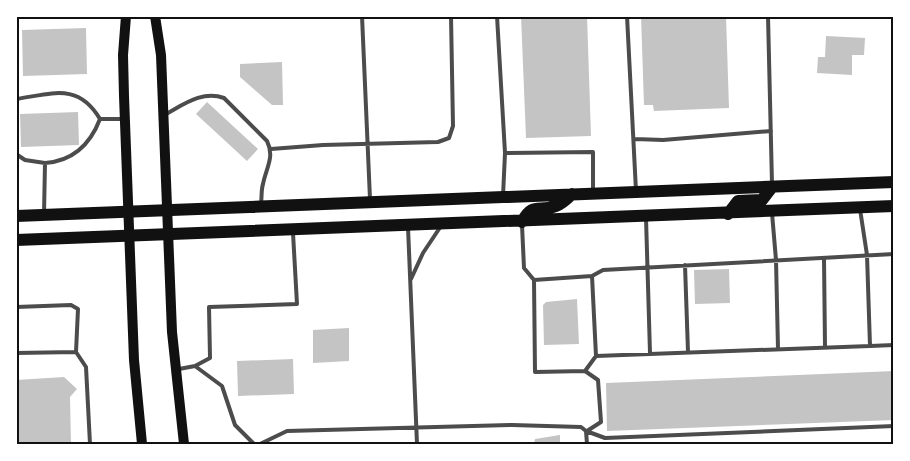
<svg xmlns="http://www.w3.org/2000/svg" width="910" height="461" font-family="'Roboto Serif',serif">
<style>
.building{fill:#c4c4c4}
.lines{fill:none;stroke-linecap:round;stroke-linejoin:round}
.service{stroke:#4c4c4c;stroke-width:4}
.secondary{stroke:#111;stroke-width:10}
.primary{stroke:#111;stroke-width:12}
.neatline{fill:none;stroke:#111;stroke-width:2}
</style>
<rect width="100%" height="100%" fill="#fff"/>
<path class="building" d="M 521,16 L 587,16 L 591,136 L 526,138 Z
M 641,16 L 726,16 L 729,108 L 654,111 L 653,105 L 644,105 Z
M 86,28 L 87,74 L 23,76 L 22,30 Z
M 826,36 L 865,38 L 864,55 L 852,55 L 852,75 L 817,73 L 818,57 L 825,57 Z
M 282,62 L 283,105 L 272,105 L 240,77 L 240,64 Z
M 207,102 L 258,149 L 247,161 L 196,114 Z
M 78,112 L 79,145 L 21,147 L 20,114 Z
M 729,269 L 730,303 L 695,304 L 694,270 Z
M 577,299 L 579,344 L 544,345 L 543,305 L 546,302 Z
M 349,328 L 349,361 L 313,363 L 313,330 Z
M 293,359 L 294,394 L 238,396 L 237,361 Z
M 894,371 L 894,420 L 607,431 L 606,383 Z
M 64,377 L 77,389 L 70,397 L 71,444 L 16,444 L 16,380 Z
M 560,435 L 560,444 L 534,444 L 535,439 Z"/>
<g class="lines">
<path class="service" d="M 362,16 L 370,199
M 497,16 L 505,153
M 627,16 L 636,191
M 768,16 L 772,184
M 16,99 C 52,94 78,82 100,119 C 90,145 73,161 45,163 L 44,214
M 164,115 C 183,105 202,90 224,98 L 267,141 C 275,157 266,168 263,184 C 261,190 262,197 261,203
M 100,119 L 123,119
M 635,139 L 663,140 L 771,131
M 271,149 L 323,145 L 438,142 L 449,138 L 453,126 L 451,16
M 16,154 L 25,160 L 45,163
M 503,196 L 505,153 L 593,152 L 593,193
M 860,209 L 867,255 L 870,346 L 894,345
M 772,213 L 776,260 L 778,349
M 646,218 L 650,353
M 522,225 L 524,268 L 534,280 L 535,372 L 585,371 L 598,380 L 601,422 L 587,431
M 408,227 L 417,444
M 824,258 L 825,347
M 685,265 L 688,352
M 592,276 L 603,270 L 894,254
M 411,279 L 423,253 L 441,226
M 534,280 L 592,276 L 596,356
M 16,307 L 71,305 L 78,309 L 76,352
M 16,353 L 76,352 L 86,367 L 90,444
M 195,366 L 210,358 L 209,307 L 297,304 L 293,233
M 179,369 L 195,366 L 222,386 L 235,425 L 254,444
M 585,371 L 596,356 L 870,346
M 586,431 L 605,438 L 894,426
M 260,444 L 287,431 L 512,425 L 581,427 L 586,431 L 587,444"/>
<path class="secondary" d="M 126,16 L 123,55 L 124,96 L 134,360 L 142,444
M 155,16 L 161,55 L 172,332 L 184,444"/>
<path class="primary" d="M 728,214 L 738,201 L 762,200 L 772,187
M 16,216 L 894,182
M 522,222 C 533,201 539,213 556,206 C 561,204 568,198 572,194
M 16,240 L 894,206"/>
</g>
<rect width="910" height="461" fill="none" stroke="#ffffff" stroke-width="36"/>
<rect x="18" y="18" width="874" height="425" class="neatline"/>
</svg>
